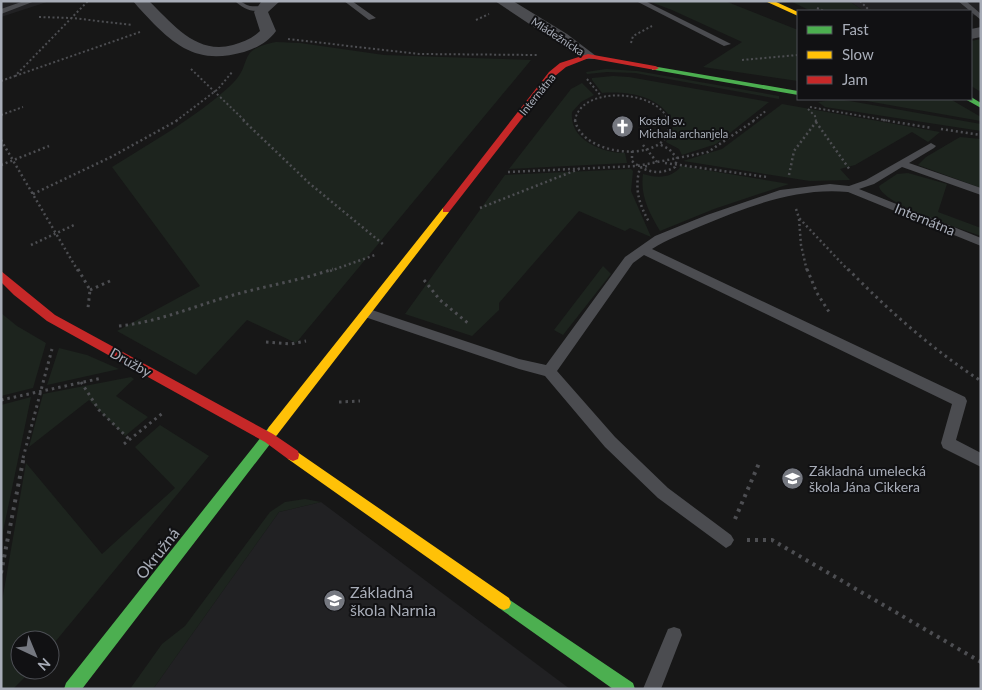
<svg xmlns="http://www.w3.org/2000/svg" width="982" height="690" font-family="Lato,sans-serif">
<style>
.built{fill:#212123}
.green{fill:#1d241e}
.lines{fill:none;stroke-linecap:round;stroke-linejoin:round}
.path-far3{stroke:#4d4e52;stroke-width:2;stroke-dasharray:2 2.5;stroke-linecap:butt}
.path-far2{stroke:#4d4e52;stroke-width:2.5;stroke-dasharray:2 3;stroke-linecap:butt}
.path-far1{stroke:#4d4e52;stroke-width:3;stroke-dasharray:2.5 4;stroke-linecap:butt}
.path{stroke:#4d4e52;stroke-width:4;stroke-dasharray:3 5;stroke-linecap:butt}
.lane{fill:#4b4c50;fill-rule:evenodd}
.street{fill:#4b4c50;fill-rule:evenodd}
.fast{fill:#4caf50;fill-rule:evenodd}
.slow{fill:#ffc107;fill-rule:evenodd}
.jam{fill:#c62828;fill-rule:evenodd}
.labels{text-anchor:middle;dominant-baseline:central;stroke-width:4;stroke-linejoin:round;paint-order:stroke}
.far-street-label{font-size:11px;fill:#a8adb8;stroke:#111113}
.far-poi-label{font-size:11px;fill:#a8adb8;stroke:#111113;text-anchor:start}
.street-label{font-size:14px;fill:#a8adb8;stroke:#111113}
.poi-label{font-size:14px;fill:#a8adb8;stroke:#111113;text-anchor:start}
.near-street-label{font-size:16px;fill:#a8adb8;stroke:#111113}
.near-poi-label{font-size:16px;fill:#a8adb8;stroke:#111113;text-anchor:start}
</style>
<rect width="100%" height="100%" fill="#171717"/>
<path class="built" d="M 1,1 L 50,1 L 1,17 Z
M 849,1 L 981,1 L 981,14 L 971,16 L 971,11 L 864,11 Z
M 321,502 L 570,689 L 153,689 L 279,512 Z"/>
<path class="green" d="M 648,1 L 725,1 L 798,30 L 798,81 L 703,67 L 742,42 L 672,10 Z
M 790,1 L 849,1 L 864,11 L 811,11 Z
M 981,39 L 981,92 L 971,86 L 971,41 Z
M 276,42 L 300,43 L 384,55 L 531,60 L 296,343 L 247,320 L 196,375 L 117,331 L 200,286 L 112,167 C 152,142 195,118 230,86 C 255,64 234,50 276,42 Z
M 606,69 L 637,71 L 779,96 L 779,99 L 635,73 L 607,72 L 587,74 L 586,72 Z
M 613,76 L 629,77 L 769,102 L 716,144 L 682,155 L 679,149 L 666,142 L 674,124 C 662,96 629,91 602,93 L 592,80 L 592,78 Z
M 582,83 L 594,95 L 581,102 L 572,112 C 569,140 602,153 625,153 L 627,163 L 509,169 L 571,89 Z
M 838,99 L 981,124 L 981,131 L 825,107 L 818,102 Z
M 855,99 L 950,99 L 981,117 L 981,121 Z
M 782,104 L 940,132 L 928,142 L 912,132 L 855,165 L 840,169 L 850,180 L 810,181 L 683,161 L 722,149 Z
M 960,137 L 981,139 L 981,188 L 918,165 L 926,157 Z
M 681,166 L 789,184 L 714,209 L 660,231 C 649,212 640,196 643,174 C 656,178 672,179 681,166 Z
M 631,169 L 633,171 L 631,191 L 651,237 L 630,228 L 625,231 L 579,211 L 499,303 L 499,310 L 472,336 L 405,314 L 505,175 Z
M 908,173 L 947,184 L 938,212 L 981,228 L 981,236 C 962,229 881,204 879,186 L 897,174 Z
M 603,266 L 611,274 L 563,335 L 554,330 Z
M 1,313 L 17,326 L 46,343 L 33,388 L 1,396 Z
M 59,348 L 87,355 L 119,369 L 47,385 Z
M 131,377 L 134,379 L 116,396 L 148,417 L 125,436 L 89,400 L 29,447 L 43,394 Z
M 31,397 L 1,541 L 1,405 Z
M 160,425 L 209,456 L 50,648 L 50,640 L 20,640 L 20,670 L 32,670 L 13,689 L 1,689 L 1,607 L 26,463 L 102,554 L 175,488 L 135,447 Z
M 305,499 L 321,502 L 279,512 L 153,689 L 130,689 L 162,644 L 185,626 L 270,512 L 285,502 Z"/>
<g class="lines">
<path class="path-far3" d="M 860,1 L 870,11
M 817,8 L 824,11
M 39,17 L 72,18 L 133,25
M 476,20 L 489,14
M 288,39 L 419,54 L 538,55
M 631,43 L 633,36 L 652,26
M 742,60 L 798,55
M 191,69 L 245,121
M 15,76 L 140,32
M 587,79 L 601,96
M 1,81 L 15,76 L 88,1
M 810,107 L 890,121
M 808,109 L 815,116 L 816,121
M 1,115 L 23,107
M 176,121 L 218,89 L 233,71
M 575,121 C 580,84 660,90 668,121
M 753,121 L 767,110"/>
<path class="path-far2" d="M 243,120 L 309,183 L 384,245
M 575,120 C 583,161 679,163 668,120
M 883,120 L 932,128
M 816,122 L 850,170
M 941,129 L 981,135
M 1,140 L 78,271
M 643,145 L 657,162
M 632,151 L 632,161 C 645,172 659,176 675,167 L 677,158 L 669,149 L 659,144
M 665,163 L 767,177
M 1,165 L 49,146
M 647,166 L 640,168 C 634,188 639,204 649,222
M 508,172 L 637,166 L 708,152 L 755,120
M 789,175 L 794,151 L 816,122 L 816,120
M 33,194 L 111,157 L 178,120
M 480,208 L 579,169
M 796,209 L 799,218 L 849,271
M 799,219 L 801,245 L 807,271
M 31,245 L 74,225
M 330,271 L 375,255"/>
<path class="path-far1" d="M 78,269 L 90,290 L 88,308
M 807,269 L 817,293 L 831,315
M 848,269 C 889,311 932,349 981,381
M 424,280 L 440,300 L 469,324
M 90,290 L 110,281
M 119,326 C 158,322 192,307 230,296 C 264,286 299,281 333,269
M 266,342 L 291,344 L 306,341
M 81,382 L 99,410 L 129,439
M 1,400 L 102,378
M 339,402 L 360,401
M 124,444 L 164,412
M 23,458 L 52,349"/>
<path class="path" d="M 735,519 L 760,461
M 747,540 L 772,540 L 981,662
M 1,573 L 24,456"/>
<path class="lane" d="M 24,1 L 35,1 L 1,14 L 1,9 Z
M 235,1 C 243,1 243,4 250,6 C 257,7 261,5 267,8 C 256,15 243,9 235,1 Z
M 344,1 L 352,1 L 376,18 L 369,20 Z
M 636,1 L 645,1 L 731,44 L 724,46 Z
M 958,1 L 966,1 L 981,14 L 981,20 Z
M 931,143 L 936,146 L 934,148 L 909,163 L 981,188 L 981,195 L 902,167 L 874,184 L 859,189 L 981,238 L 981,246 L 848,192 C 797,187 747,207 701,226 C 685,233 667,239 652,249 L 965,397 L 967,401 L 956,440 L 981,453 L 981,467 L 943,448 L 941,443 L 952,404 L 644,255 L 633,263 L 557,371 L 615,437 L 668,488 L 731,535 L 734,540 L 731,545 L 726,548 L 658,498 L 605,447 L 545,376 L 519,369 L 362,316 L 360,313 L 366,308 L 519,359 L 546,365 L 625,257 L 655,236 L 707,215 L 780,190 L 830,184 L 849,186 L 866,180 Z
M 674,627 L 680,629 L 682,635 L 661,689 L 643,689 L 668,629 Z"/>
<path class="street" d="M 133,1 L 149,1 C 173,24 196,55 233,45 C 243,42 253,38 260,31 L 254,12 L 261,2 L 280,1 L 268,12 L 276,31 C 268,42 257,48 244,52 C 204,63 182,52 154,24 C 147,16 139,9 133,1 Z
M 495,1 L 513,1 L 567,34 L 596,56 L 594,59 L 582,59 Z
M 981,27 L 981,37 L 971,39 L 971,29 Z"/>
<path class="fast" d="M 652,66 L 798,91 L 798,95 L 655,70 L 652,70 Z
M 971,97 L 981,103 L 981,108 L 965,99 L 971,99 Z
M 273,425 L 277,427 L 279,431 L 277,435 L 82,689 L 64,689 L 66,683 L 269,427 Z
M 504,596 L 633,683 L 635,689 L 613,689 L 499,608 L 497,603 L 499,598 Z"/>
<path class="slow" d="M 765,1 L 774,1 L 798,12 L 798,16 Z
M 446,207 L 449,208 L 449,212 L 277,435 L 273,437 L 269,435 L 267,431 L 269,427 L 443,208 Z
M 293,449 L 509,598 L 511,603 L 509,608 L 504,610 L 499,608 L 288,459 L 287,455 L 288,451 Z"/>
<path class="jam" d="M 588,54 L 655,66 L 659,68 L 655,70 L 589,58 L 566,67 L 555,76 L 449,212 L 443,212 L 443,208 L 549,72 L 560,63 Z
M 1,271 L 55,315 L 273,434 L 298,451 L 299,455 L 298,459 L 293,461 L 288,459 L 265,442 L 47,321 L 14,295 L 1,282 Z"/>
</g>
<defs>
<symbol id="church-disc" viewBox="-11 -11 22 22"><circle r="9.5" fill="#757880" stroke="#111113"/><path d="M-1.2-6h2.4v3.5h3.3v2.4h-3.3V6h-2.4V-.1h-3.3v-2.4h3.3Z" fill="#fff"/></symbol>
<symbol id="school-disc" viewBox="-11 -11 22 22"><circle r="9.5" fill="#757880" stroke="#111113"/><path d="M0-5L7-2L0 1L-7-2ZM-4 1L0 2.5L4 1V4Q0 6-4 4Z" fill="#fff"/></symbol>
</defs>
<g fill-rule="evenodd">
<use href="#church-disc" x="610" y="114" width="25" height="25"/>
<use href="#school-disc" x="780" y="466" width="25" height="25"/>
<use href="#school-disc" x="322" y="588" width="25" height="25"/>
</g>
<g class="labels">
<g class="far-street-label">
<text transform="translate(558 36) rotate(33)">Mládežnícka</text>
<text transform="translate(537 94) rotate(-51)">Internátna</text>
</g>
<g class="far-poi-label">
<text x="639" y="120">Kostol sv.<tspan x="639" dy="13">Michala archanjela</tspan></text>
</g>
<g class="street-label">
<text transform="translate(925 219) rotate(22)">Internátna</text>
<text transform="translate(131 362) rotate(29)">Družby</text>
</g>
<g class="poi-label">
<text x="809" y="470">Základná umelecká<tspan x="809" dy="16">škola Jána Cikkera</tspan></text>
</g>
<g class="near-street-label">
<text transform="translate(157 553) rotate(-52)">Okružná</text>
</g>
<g class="near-poi-label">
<text x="350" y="591">Základná<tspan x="350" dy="18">škola Narnia</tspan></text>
</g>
</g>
<rect width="982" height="690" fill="none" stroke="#a8adb8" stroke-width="5"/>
<rect x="797" y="10" width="175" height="90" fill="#111113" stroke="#4d4f55"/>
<rect x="807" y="26" width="25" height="8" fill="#4caf50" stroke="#4d4f55"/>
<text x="842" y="35" font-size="15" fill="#a8adb8">Fast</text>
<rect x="807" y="51" width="25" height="8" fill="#ffc107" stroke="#4d4f55"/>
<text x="842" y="60" font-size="15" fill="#a8adb8">Slow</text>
<rect x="807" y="76" width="25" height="8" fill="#c62828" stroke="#4d4f55"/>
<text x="842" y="85" font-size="15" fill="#a8adb8">Jam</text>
<g transform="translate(35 655) rotate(136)"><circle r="24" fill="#111113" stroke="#4d4f55"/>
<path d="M0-4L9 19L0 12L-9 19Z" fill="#757880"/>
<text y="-8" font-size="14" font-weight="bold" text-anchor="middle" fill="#a8adb8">N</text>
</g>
</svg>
